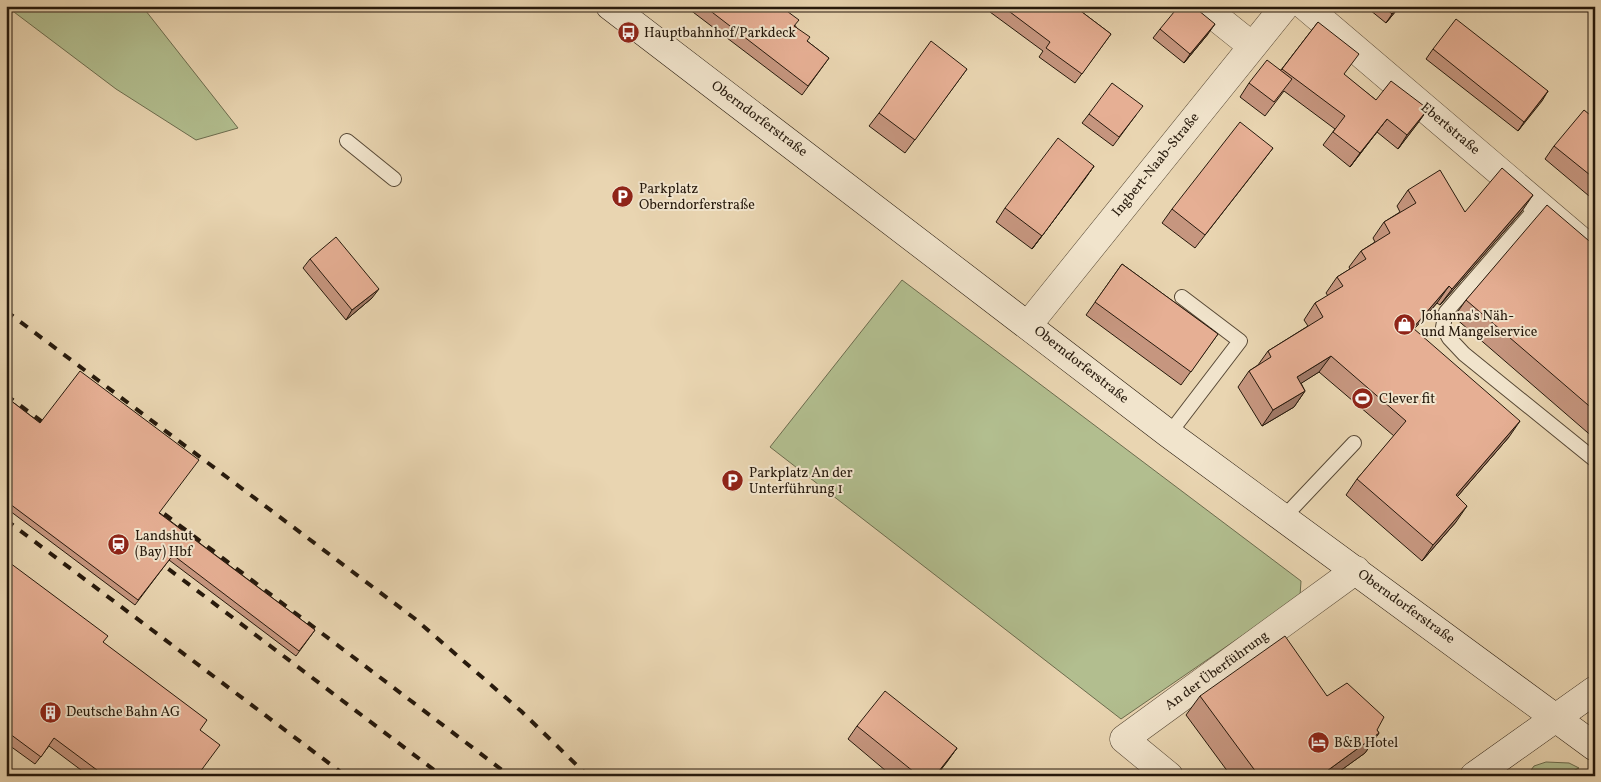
<svg xmlns="http://www.w3.org/2000/svg" width="1601" height="782" font-family="Vollkorn,serif">
<style>
.green{fill:#b2be8f;stroke:#6c6c4e}
.lines{fill:none;stroke-linecap:round;stroke-linejoin:round}
.lane-casing{stroke:#574835;stroke-width:16}
.street-casing{stroke:#574835;stroke-width:29}
.secondary-casing{stroke:#26190c;stroke-width:29}
.lane{stroke:#f1e4cc;stroke-width:14}
.street{stroke:#f1e4cc;stroke-width:28}
.secondary{stroke:#f1e4cc;stroke-width:28}
.rail{stroke:#26190c;stroke-width:4;stroke-dasharray:9 9;stroke-linecap:butt}
.wall{fill:#c6967f;stroke:#26190c}
.shaded-wall{fill:#a17a68;stroke:#26190c}
.building{fill:#e6af94;stroke:#26190c}
.labels{text-anchor:middle;dominant-baseline:central;stroke-width:4;stroke-linejoin:round;paint-order:stroke}
.poi-label{font-size:14px;fill:#26190c;stroke:#f1e4cc;text-anchor:start}
.street-label{font-size:14px;fill:#26190c;stroke:#f1e4cc}
</style>
<rect width="100%" height="100%" fill="#e9d5b1"/>
<filter id="stains"><feTurbulence type="fractalNoise" baseFrequency=".004" numOctaves="4"/><feColorMatrix values="0 0 0 0 .2 0 0 0 0 .09 0 0 0 0 .02 0 0 0 .5 -.17"/></filter>
<radialGradient id="worn" r=".72"><stop offset=".6" stop-color="#630" stop-opacity="0"/><stop offset="1" stop-color="#630" stop-opacity=".3"/></radialGradient>
<path class="green" d="M 6,6 L 142,6 L 238,128 L 196,140 L 116,89 Z
M 902,280 L 1301,581 L 1300,596 L 1121,719 L 770,447 Z
M 1546,762 L 1569,763 L 1579,768 L 1573,771 L 1531,770 L 1534,766 Z"/>
<g class="lines">
<defs>
<path id="lane" d="M 347,141 L 394,179
M 1539,205 L 1446,312 L 1443,327 L 1449,338 L 1464,354 L 1595,460
M 1169,434 L 1240,341 L 1182,297
M 1284,517 L 1354,443"/>
<path id="street" d="M 1202,6 L 1252,46
M 1305,6 L 1595,253
M 1028,325 L 1285,6
M 1169,776 L 1124,739 L 1356,570"/>
<path id="secondary" d="M 610,6 L 1169,434 L 1595,747
M 1474,776 L 1595,690"/>
</defs>
<use href="#lane" class="lane-casing"/>
<use href="#street" class="street-casing"/>
<use href="#secondary" class="secondary-casing"/>
<use href="#lane" class="lane"/>
<use href="#street" class="street"/>
<use href="#secondary" class="secondary"/>
<path class="rail" d="M 6,311 L 414,618 L 521,711 L 588,776
M 6,395 L 52,429
M 150,503 L 510,776
M 6,520 L 346,776
M 154,558 L 442,776"/>
</g>
<path class="wall" d="M 685,6 L 780,6 L 807,41 L 829,58 L 802,95 Z
M 994,6 L 1074,6 L 1111,34 L 1075,83 L 1039,57 L 1043,51 L 990,12 Z
M 1365,6 L 1400,6 L 1386,23 Z
M 1318,22 L 1344,75 L 1376,100 L 1428,109 L 1398,149 L 1377,132 L 1350,167 L 1323,145 L 1335,129 L 1284,91 L 1265,116 L 1240,97 L 1249,83 L 1281,70 Z
M 1160,29 L 1208,34 L 1184,63 L 1153,38 Z
M 1433,49 L 1548,91 L 1518,131 L 1426,59 Z
M 967,69 L 905,153 L 869,126 L 879,113 Z
M 1089,114 L 1136,115 L 1113,146 L 1082,123 Z
M 1595,119 L 1595,201 L 1545,159 L 1554,146 Z
M 1273,148 L 1263,161 L 1195,248 L 1162,223 L 1172,209 Z
M 1094,166 L 1032,249 L 996,222 L 1005,208 Z
M 1408,190 L 1465,212 L 1522,211 L 1440,305 L 1437,303 L 1414,329 L 1509,437 L 1457,497 L 1456,522 L 1422,561 L 1346,495 L 1357,479 L 1394,436 L 1319,372 L 1301,383 L 1305,391 L 1294,407 L 1262,426 L 1238,387 L 1249,371 L 1258,365 L 1268,351 L 1308,326 L 1304,320 L 1315,303 L 1328,296 L 1326,293 L 1337,277 L 1350,269 L 1349,267 L 1361,251 L 1375,242 L 1373,238 L 1384,222 L 1400,212 L 1397,206 Z
M 1595,246 L 1595,439 L 1454,317 L 1466,300 Z
M 310,259 L 372,298 L 346,320 L 303,268 Z
M 1122,264 L 1218,334 L 1181,385 L 1086,315 Z
M 6,397 L 315,630 L 296,656 L 169,560 L 135,605 L 6,508 Z
M 6,560 L 103,643 L 200,730 L 198,776 L 89,776 L 49,746 L 35,764 L 6,743 Z
M 1200,696 L 1327,696 L 1377,730 L 1379,733 L 1365,753 L 1333,776 L 1231,776 L 1186,715 Z
M 857,726 L 957,748 L 936,776 L 892,776 L 848,739 Z"/>
<path class="shaded-wall" d="M 1398,6 L 1400,6 L 1386,23 L 1392,14 Z
M 1215,24 L 1208,34 L 1184,63 L 1190,54 Z
M 1548,91 L 1542,101 L 1518,131 L 1524,122 Z
M 1428,109 L 1418,123 L 1398,149 L 1407,135 Z
M 1387,119 L 1377,132 L 1350,167 L 1360,153 Z
M 1094,166 L 1085,179 L 1032,249 L 1042,236 Z
M 1533,195 L 1522,211 L 1440,305 L 1452,289 Z
M 1449,286 L 1437,303 L 1401,344 L 1413,328 Z
M 379,289 L 372,298 L 346,320 L 352,310 Z
M 1331,356 L 1319,372 L 1286,393 L 1297,377 Z
M 1305,391 L 1294,407 L 1262,426 L 1273,410 Z
M 1520,421 L 1509,437 L 1444,512 L 1456,495 Z
M 1467,506 L 1456,522 L 1422,561 L 1433,545 Z
M 1379,733 L 1365,753 L 1333,776 L 1320,776 Z
M 957,748 L 947,762 L 936,776 L 935,776 Z"/>
<path class="building" d="M 704,6 L 780,6 L 799,20 L 794,26 L 810,37 L 807,41 L 829,58 L 808,86 Z
M 1002,6 L 1074,6 L 1111,34 L 1082,74 L 1046,48 L 1050,42 Z
M 1179,6 L 1193,6 L 1215,24 L 1190,54 L 1160,29 Z
M 1383,6 L 1398,6 L 1392,14 Z
M 1456,19 L 1548,91 L 1524,122 L 1433,49 Z
M 1318,22 L 1359,54 L 1344,74 L 1376,100 L 1391,81 L 1428,109 L 1407,135 L 1387,119 L 1360,153 L 1333,132 L 1345,116 L 1282,69 Z
M 931,41 L 967,69 L 915,140 L 879,113 Z
M 1267,60 L 1292,79 L 1274,102 L 1249,83 Z
M 1112,83 L 1143,106 L 1119,137 L 1089,114 Z
M 1584,110 L 1595,119 L 1595,179 L 1554,146 Z
M 1240,122 L 1273,148 L 1205,235 L 1172,209 Z
M 1058,138 L 1094,166 L 1042,236 L 1005,208 Z
M 1502,168 L 1533,195 L 1452,289 L 1449,286 L 1413,328 L 1520,421 L 1456,495 L 1467,506 L 1433,545 L 1357,479 L 1406,421 L 1331,356 L 1297,377 L 1305,391 L 1273,410 L 1249,371 L 1271,357 L 1268,351 L 1323,317 L 1315,303 L 1343,286 L 1337,277 L 1366,259 L 1361,251 L 1390,233 L 1384,222 L 1416,203 L 1408,190 L 1440,170 L 1465,212 Z
M 1547,205 L 1595,246 L 1595,411 L 1466,300 Z
M 336,237 L 379,289 L 352,310 L 310,259 Z
M 1122,264 L 1218,334 L 1191,372 L 1095,302 Z
M 80,371 L 199,460 L 159,513 L 315,630 L 299,651 L 173,555 L 138,600 L 6,501 L 6,397 L 40,423 Z
M 6,560 L 108,636 L 103,642 L 207,720 L 200,730 L 220,745 L 197,776 L 105,776 L 54,738 L 41,757 L 6,731 Z
M 1285,636 L 1327,696 L 1347,683 L 1384,717 L 1377,730 L 1379,733 L 1320,776 L 1259,776 L 1200,696 Z
M 885,691 L 957,748 L 935,776 L 919,776 L 857,726 Z"/>
<defs>
<symbol id="bus-disc" viewBox="-11 -11 22 22"><circle r="9.5" fill="#8f2418" stroke="#f1e4cc"/><path d="M-5-6H5V4H4V6H2V4H-2V6H-4V4H-5ZM-3.5-4V0h7V-4ZM-3.5 1.2v1.5H-2V1.2ZM2 1.2v1.5H3.5V1.2Z" fill="#fff"/></symbol>
<symbol id="parking-disc" viewBox="-11 -11 22 22"><circle r="9.5" fill="#8f2418" stroke="#f1e4cc"/><path d="M-3.5-5.5H1a3.5 3.5 0 0 1 0 7H-1V5.5H-3.5ZM-1-3.4V-.6H.8a1.4 1.4 0 0 0 0-2.8Z" fill="#fff"/></symbol>
<symbol id="shop-disc" viewBox="-11 -11 22 22"><circle r="9.5" fill="#8f2418" stroke="#f1e4cc"/><path d="M-5-2.5h2.3a2.7 3.5 0 0 1 5.4 0H5L5.5 6h-11ZM-1.5-2.5h3a1.5 2.3 0 0 0-3 0Z" fill="#fff"/></symbol>
<symbol id="stadium-disc" viewBox="-11 -11 22 22"><circle r="9.5" fill="#8f2418" stroke="#f1e4cc"/><path d="M0-5a6.5 5 0 1 0 0 10a6.5 5 0 1 0 0-10ZM-3.5-1.8h7v3.6h-7Z" fill="#fff"/></symbol>
<symbol id="station-disc" viewBox="-11 -11 22 22"><circle r="9.5" fill="#8f2418" stroke="#f1e4cc"/><path d="M-3-6H3Q5-6 5-4V2Q5 4 3 4L4.5 6H3L1.5 4h-3L-3 6H-4.5L-3 4Q-5 4-5 2V-4Q-5-6-3-6ZM-3.5-4v3h7v-3ZM-3.5 1v1.5H-2V1ZM2 1v1.5H3.5V1Z" fill="#fff"/></symbol>
<symbol id="building-disc" viewBox="-11 -11 22 22"><circle r="9.5" fill="#8f2418" stroke="#f1e4cc"/><path d="M-4-6H4V6H1V3H-1V6H-4ZM-2.5-4.3h1.7v1.8h-1.7ZM.8-4.3h1.7v1.8H.8ZM-2.5-1h1.7V.8h-1.7ZM.8-1h1.7V.8H.8Z" fill="#fff"/></symbol>
<symbol id="hotel-disc" viewBox="-11 -11 22 22"><circle r="9.5" fill="#8f2418" stroke="#f1e4cc"/><path d="M-6-4.5h1.5V1H6V5H4.5V3h-9V5H-6ZM-4 0a1.8 1.8 0 1 1 3.6 0ZM.5 0V-2.5h3Q6-2.5 6 0Z" fill="#fff"/></symbol>
</defs>
<g fill-rule="evenodd">
<use href="#bus-disc" x="616" y="20" width="25" height="25"/>
<use href="#parking-disc" x="610" y="184" width="25" height="25"/>
<use href="#shop-disc" x="1392" y="312" width="25" height="25"/>
<use href="#stadium-disc" x="1350" y="386" width="25" height="25"/>
<use href="#parking-disc" x="720" y="468" width="25" height="25"/>
<use href="#station-disc" x="106" y="532" width="25" height="25"/>
<use href="#building-disc" x="38" y="700" width="25" height="25"/>
<use href="#hotel-disc" x="1306" y="730" width="25" height="25"/>
</g>
<g class="labels">
<g class="poi-label">
<text x="644" y="33">Hauptbahnhof/Parkdeck</text>
<text x="639" y="189">Parkplatz<tspan x="639" dy="16">Oberndorferstraße</tspan></text>
<text x="1421" y="316">Johanna's Näh-<tspan x="1421" dy="16">und Mangelservice</tspan></text>
<text x="1379" y="399">Clever fit</text>
<text x="749" y="473">Parkplatz An der<tspan x="749" dy="16">Unterführung 1</tspan></text>
<text x="135" y="536">Landshut<tspan x="135" dy="16">(Bay) Hbf</tspan></text>
<text x="66" y="712">Deutsche Bahn AG</text>
<text x="1334" y="743">B&amp;B Hotel</text>
</g>
<g class="street-label">
<text transform="translate(759 119) rotate(37)">Oberndorferstraße</text>
<text transform="translate(1450 129) rotate(40)">Ebertstraße</text>
<text transform="translate(1156 165) rotate(-51)">Ingbert-Naab-Straße</text>
<text transform="translate(1081 365) rotate(38)">Oberndorferstraße</text>
<text transform="translate(1406 607) rotate(36)">Oberndorferstraße</text>
<text transform="translate(1217 671) rotate(-36)">An der Überführung</text>
</g>
</g>
<rect width="1601" height="782" fill="none" stroke="#e9d5b1" stroke-width="25"/>
<rect x="8" y="8" width="1586" height="767" fill="none" stroke="#26190c" stroke-width="2.5"/>
<rect x="12" y="12" width="1576" height="757" fill="none" stroke="#26190c"/>
<rect width="100%" height="100%" filter="url(#stains)"/>
<rect width="100%" height="100%" fill="url(#worn)"/>
</svg>
